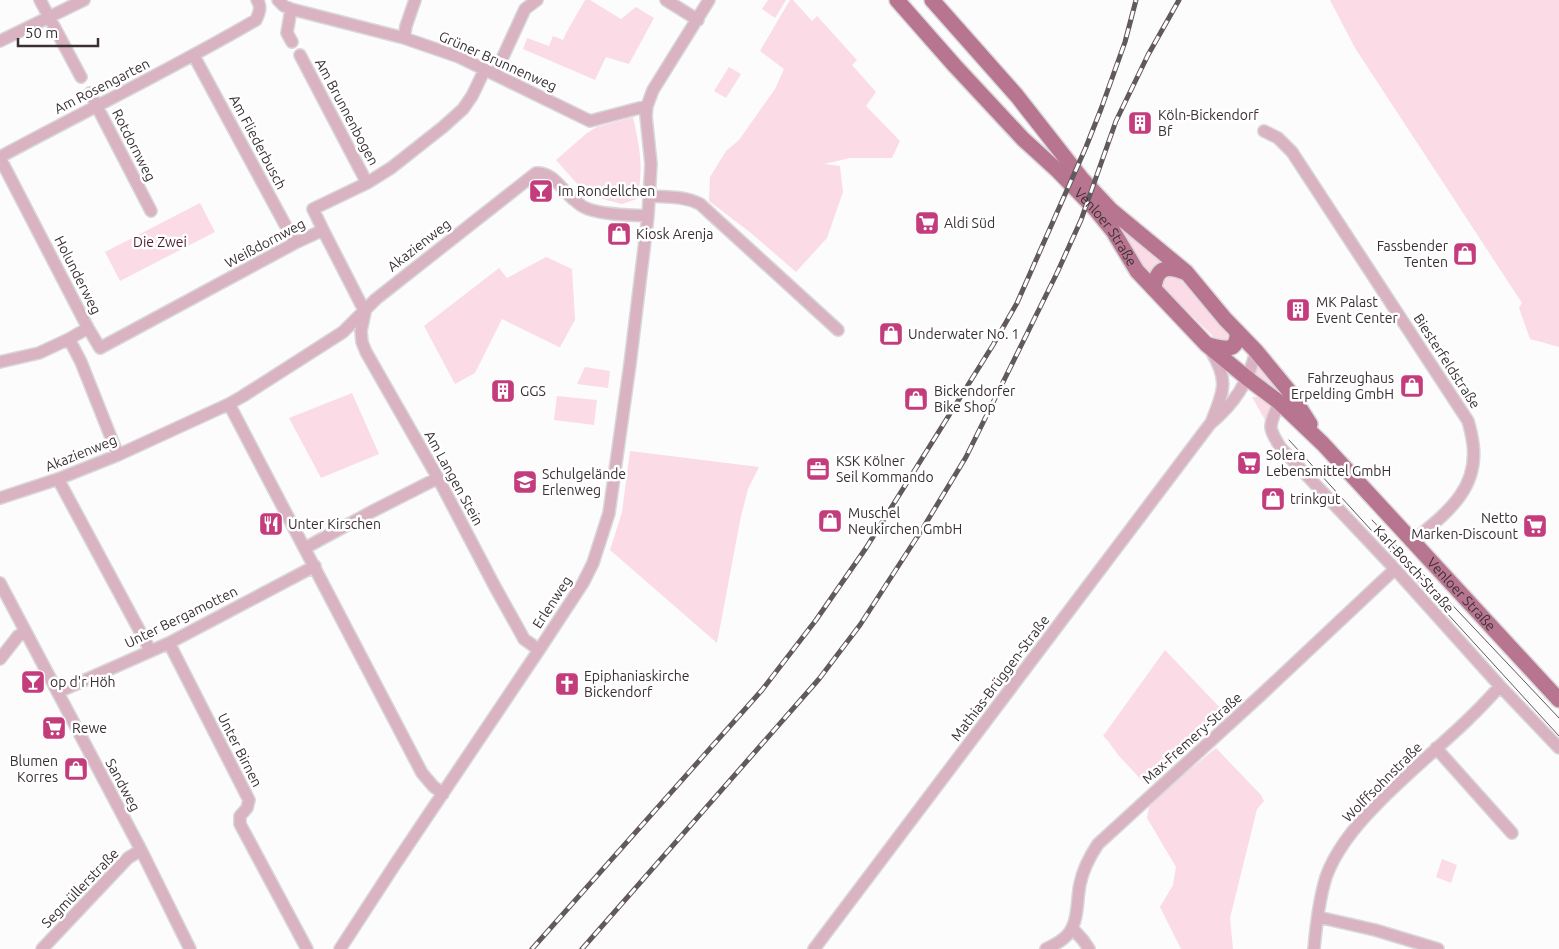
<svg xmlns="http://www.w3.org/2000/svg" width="1559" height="949" font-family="Ubuntu,sans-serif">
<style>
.green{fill:#fbdce6}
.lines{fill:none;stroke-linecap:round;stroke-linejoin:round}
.minor-casing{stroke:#d9d7d8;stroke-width:14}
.major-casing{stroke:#d9d7d8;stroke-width:18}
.minor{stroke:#d9b3c1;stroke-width:11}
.major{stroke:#b7758f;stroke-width:15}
.tram{stroke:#61595c;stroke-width:1}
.rail-casing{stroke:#61595c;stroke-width:5}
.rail{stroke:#fff;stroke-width:3;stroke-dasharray:9;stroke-linecap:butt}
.labels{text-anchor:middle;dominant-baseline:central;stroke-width:5;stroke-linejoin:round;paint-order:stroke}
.street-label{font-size:14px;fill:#3a3034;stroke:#fff}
.poi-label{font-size:14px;fill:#3a3034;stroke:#fff;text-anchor:start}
.park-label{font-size:14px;fill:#4d1e32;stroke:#fff}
</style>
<rect width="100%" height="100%" fill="#fcfcfc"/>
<path class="green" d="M 585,0 L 590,0 L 621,19 L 636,7 L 654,18 L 629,64 L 606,57 L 595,80 L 523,49 L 527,38 L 549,46 L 553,36 L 563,40 L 566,33 Z
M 768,0 L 786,0 L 775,18 L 762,9 Z
M 790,0 L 793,0 L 812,21 L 817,16 L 857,60 L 852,65 L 876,92 L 866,106 L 900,141 L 892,158 L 850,158 L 824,164 L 840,166 L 843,192 L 827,238 L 796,272 L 751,233 L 709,201 L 710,177 L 726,151 L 739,140 L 775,89 L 784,69 L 760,51 Z
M 1330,0 L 1559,0 L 1559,347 L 1530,339 L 1519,308 L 1522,303 L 1355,48 Z
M 729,67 L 741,74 L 726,98 L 714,91 Z
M 633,117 C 640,149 644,167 637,199 L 622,204 L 587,195 L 556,160 L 587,133 L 597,127 Z
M 200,203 L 215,232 L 120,281 L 105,252 Z
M 1109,216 L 1167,261 L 1159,265 L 1149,273 L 1139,263 Z
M 546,257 L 572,269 L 575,320 L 560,347 L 561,348 L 502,319 L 475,373 L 455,384 L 424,326 L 499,268 L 507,278 Z
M 1172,274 L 1179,278 L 1232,334 L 1227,342 L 1216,339 L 1163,288 L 1162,285 L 1165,276 Z
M 1257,358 L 1294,407 L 1252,377 Z
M 585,367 L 610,371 L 608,388 L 577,384 Z
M 352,393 L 379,454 L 321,478 L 289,418 Z
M 557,396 L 597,400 L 594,425 L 554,420 Z
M 1252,397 L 1260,397 L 1270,403 C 1272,410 1269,414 1265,420 Z
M 630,451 L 759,467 L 748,489 L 741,516 L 717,643 L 610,550 L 622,512 Z
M 1165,650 L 1225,713 L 1146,785 L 1119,756 L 1108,741 L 1103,736 Z
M 1216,748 L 1261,795 L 1264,801 L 1257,809 L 1230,918 L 1233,949 L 1181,949 L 1160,907 L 1173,885 L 1176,867 L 1147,818 L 1150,802 Z
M 1442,859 L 1457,865 L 1451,883 L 1436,877 Z"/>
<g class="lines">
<defs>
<path id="minor" d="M 40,0 L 81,77
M 278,0 L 284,6 L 291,9 L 404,38 L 459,57 L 590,121 L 647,106
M 666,0 L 698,20
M 291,9 L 287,33 L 292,42
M 404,38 L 406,26 L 415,0
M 0,41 L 84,0
M 300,55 L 367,183
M 194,56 L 295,243
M 495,74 L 525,9 L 537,0
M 90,93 L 151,211
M 1264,131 L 1278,138 L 1292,152 L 1468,421 C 1470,428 1472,436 1473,444 C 1479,490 1445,514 1413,541
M 0,157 C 85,111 172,69 256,20 C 259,13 262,7 257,0
M 0,158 L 88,328 L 69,339 L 81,362 L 118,455
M 650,196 C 667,197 684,196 700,204 L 838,330
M 323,230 L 365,312 L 361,331 L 362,342 L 366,352 L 438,478 L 494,585 L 524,639 L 539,650
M 88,328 L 100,348 L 295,243 L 323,230 L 313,209 L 367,183 L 391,168 L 443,127 L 463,109 L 472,96 L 485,69
M 0,362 L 39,353 L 69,339
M 1279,402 C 1270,427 1266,425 1281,448 L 1395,569 L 1500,686 L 1559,748
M 229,404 L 422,773 L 433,786 L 443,794
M 1211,423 C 1223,392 1230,382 1211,351
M 58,479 L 150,650
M 0,498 L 58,479 L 118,455 L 229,404 L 243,396 L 343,332 L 376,299 L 536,173 C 553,172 561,189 573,199 C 576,201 579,204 582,206 C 596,215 631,215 648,216
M 305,548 L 371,512 L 438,478
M 0,583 L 141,850 L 190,949
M 169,643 L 249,800 L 247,808 L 240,816 L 240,824 L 307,949
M 0,659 L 18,636 L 26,632
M 58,692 L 169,643 L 315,566
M 1436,748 L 1512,833
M 1318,917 L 1375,930 L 1438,949
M 1072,928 L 1083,940 L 1089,949
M 42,949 L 128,858 L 141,850
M 340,949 L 396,863 L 539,650 L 583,583 L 593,563 L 609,513 L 630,364 L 648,216 L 651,164 L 646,116 L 647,106 L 653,90 L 709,0
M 814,949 L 1210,424 C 1235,403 1248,383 1256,351
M 1046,949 C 1052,946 1058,943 1063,939 C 1080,926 1076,902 1080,884 C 1083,869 1090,856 1098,844 L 1262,694 L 1395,569
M 1314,949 C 1316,926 1319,900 1326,877 C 1336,849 1357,824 1378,803 C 1417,763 1463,729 1500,686"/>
<g id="major">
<path id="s1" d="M 897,0 L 955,66 L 1023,139 L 1057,170 L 1096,210 L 1113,231 L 1137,271 L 1154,289 L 1207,345 L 1247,378 L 1279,402 L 1323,444 L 1559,700"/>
<path d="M 932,0 L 1017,96 L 1082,179 L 1111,210 L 1186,272 L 1225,319 L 1256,351 L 1289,391 L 1310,424"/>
<path d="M 1154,289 C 1156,268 1166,265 1184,272"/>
<path d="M 1209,345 C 1224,349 1238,353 1237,332"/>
</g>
</defs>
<use href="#minor" class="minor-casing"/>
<use href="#major" class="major-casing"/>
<use href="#minor" class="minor"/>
<use href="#major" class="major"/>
<path class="tram" d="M 1289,440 L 1559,736
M 1372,520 L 1559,718"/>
<defs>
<path id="rail" d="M 532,949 L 762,690 L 816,620 L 866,548 L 993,345 L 1017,303 L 1086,147 L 1101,109 L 1125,42 L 1136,0
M 582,949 L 819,679 L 860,625 L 923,528 L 966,457 L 1057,273 L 1081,220 L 1116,121 L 1148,55 L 1179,0"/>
</defs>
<use href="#rail" class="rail-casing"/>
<use href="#rail" class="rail"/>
</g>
<defs>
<symbol id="building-square" viewBox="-11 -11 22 22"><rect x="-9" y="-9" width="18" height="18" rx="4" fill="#c33d7d" stroke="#fff"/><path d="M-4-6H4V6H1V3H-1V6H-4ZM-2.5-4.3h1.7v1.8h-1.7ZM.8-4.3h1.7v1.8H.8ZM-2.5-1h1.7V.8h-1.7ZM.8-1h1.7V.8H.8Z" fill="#fff"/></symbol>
<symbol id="bar-square" viewBox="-11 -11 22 22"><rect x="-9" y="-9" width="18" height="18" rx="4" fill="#c33d7d" stroke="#fff"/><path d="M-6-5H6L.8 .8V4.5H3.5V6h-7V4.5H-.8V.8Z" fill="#fff"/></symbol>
<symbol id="supermarket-square" viewBox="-11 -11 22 22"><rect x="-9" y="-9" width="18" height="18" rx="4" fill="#c33d7d" stroke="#fff"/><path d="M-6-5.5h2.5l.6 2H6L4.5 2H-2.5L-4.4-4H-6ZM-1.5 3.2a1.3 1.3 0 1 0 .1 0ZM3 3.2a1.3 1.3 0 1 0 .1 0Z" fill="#fff"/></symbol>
<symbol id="shop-square" viewBox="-11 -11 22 22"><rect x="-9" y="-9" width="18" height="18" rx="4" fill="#c33d7d" stroke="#fff"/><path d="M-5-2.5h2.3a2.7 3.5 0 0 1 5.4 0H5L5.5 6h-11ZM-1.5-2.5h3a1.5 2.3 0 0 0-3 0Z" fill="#fff"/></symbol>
<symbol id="office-square" viewBox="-11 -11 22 22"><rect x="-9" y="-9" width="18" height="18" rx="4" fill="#c33d7d" stroke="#fff"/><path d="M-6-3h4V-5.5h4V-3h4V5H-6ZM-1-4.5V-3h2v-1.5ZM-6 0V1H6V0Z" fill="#fff"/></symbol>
<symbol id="school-square" viewBox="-11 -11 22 22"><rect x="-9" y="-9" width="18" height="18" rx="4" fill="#c33d7d" stroke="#fff"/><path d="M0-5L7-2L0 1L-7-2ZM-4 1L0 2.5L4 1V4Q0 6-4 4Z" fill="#fff"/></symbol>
<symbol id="restaurant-square" viewBox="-11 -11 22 22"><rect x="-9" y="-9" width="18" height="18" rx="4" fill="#c33d7d" stroke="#fff"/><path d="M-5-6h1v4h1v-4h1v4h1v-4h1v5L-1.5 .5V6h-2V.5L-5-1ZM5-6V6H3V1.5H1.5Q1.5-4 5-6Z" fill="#fff"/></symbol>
<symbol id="church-square" viewBox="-11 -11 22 22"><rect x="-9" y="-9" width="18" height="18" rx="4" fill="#c33d7d" stroke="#fff"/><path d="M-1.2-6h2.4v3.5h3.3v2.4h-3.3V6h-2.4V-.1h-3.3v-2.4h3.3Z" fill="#fff"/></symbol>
</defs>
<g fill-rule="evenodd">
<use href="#building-square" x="1126" y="109" width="28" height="28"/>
<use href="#bar-square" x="527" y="177" width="28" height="28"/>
<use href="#supermarket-square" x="913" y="209" width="28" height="28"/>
<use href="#shop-square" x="605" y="220" width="28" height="28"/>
<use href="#shop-square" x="1451" y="240" width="28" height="28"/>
<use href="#building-square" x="1284" y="296" width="28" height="28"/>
<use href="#shop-square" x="877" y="320" width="28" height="28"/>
<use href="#shop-square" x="1398" y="372" width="28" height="28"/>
<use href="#building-square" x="489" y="377" width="28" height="28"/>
<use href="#shop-square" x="902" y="385" width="28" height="28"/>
<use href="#supermarket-square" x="1235" y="449" width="28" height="28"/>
<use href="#office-square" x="804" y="455" width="28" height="28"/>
<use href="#school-square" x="511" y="468" width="28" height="28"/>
<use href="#shop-square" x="1259" y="485" width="28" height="28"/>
<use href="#shop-square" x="816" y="507" width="28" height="28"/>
<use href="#restaurant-square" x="257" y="510" width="28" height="28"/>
<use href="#supermarket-square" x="1521" y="512" width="28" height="28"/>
<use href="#bar-square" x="19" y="668" width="28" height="28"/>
<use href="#church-square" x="553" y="670" width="28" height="28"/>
<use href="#supermarket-square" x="40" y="714" width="28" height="28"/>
<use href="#shop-square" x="62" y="755" width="28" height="28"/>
</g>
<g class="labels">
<g class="street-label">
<text transform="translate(498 61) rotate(24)">Grüner Brunnenweg</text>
<text transform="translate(102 86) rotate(-27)">Am Rosengarten</text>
<text transform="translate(347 112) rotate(62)">Am Brunnenbogen</text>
<text transform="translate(258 142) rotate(62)">Am Fliederbusch</text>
<text transform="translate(134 145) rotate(63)">Rotdornweg</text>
<text stroke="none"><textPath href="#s1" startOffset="309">Venloer Straße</textPath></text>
<text transform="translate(265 243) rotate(-28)">Weißdornweg</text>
<text transform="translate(419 245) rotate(-38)">Akazienweg</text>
<text transform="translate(78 275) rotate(63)">Holunderweg</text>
<text transform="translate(1447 361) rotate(57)">Biesterfeldstraße</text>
<text transform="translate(81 453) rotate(-22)">Akazienweg</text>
<text transform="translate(454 478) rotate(61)">Am Langen Stein</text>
<text transform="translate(1414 569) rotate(48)">Karl-Bosch-Straße</text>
<text stroke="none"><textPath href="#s1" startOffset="822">Venloer Straße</textPath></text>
<text transform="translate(552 602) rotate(-57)">Erlenweg</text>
<text transform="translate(181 617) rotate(-26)">Unter Bergamotten</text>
<text transform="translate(1000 678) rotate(-53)">Mathias-Brüggen-Straße</text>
<text transform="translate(1192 738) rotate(-42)">Max-Fremery-Straße</text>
<text transform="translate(240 750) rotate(63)">Unter Birnen</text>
<text transform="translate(1382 782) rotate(-45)">Wolffsohnstraße</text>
<text transform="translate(123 785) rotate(62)">Sandweg</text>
<text transform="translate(80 888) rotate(-46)">Segmüllerstraße</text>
</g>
<g class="poi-label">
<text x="1158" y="115">Köln-Bickendorf<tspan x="1158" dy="16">Bf</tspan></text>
<text x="558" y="191">Im Rondellchen</text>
<text x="944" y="223">Aldi Süd</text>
<text x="636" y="234">Kiosk Arenja</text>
<text x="1448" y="246" text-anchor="end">Fassbender<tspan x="1448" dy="16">Tenten</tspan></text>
<text x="1316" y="302">MK Palast<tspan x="1316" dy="16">Event Center</tspan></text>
<text x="908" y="334">Underwater No. 1</text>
<text x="1394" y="378" text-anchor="end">Fahrzeughaus<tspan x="1394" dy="16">Erpelding GmbH</tspan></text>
<text x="520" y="391">GGS</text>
<text x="934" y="391">Bickendorfer<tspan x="934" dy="16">Bike Shop</tspan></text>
<text x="1266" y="455">Solera<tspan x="1266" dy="16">Lebensmittel GmbH</tspan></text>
<text x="836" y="461">KSK Kölner<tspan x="836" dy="16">Seil Kommando</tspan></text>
<text x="542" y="474">Schulgelände<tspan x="542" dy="16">Erlenweg</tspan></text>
<text x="1290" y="499">trinkgut</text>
<text x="848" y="513">Muschel<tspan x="848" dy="16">Neukirchen GmbH</tspan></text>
<text x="1518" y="518" text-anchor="end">Netto<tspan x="1518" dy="16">Marken-Discount</tspan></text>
<text x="288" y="524">Unter Kirschen</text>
<text x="584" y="676">Epiphaniaskirche<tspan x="584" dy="16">Bickendorf</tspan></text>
<text x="50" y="682">op d'r Höh</text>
<text x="72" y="728">Rewe</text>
<text x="58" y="761" text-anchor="end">Blumen<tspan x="58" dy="16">Korres</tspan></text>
</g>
<g class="park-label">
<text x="160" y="242">Die Zwei</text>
</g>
</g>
<path d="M18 38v8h80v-8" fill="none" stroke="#3a3034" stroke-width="2.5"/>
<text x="25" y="38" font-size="15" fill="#3a3034" stroke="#ffffff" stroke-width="4" paint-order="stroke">50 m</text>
</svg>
